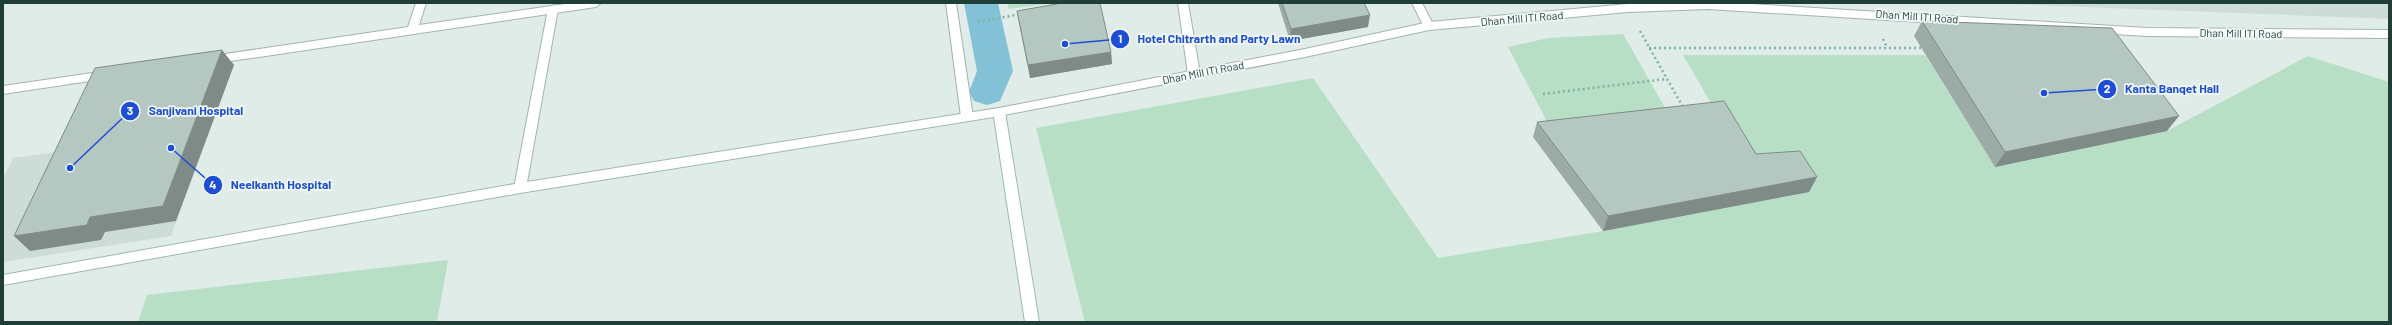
<svg xmlns="http://www.w3.org/2000/svg" width="2392" height="325" font-family="Barlow,sans-serif">
<style>
.built{fill:#cedcd7}
.green{fill:#b7dfc5}
.lines{fill:none;stroke-linecap:round;stroke-linejoin:round}
.canal{fill:#83c2d6;fill-rule:evenodd}
.service-casing{stroke:#a2b4b0;stroke-width:2}
.minor-casing{stroke:#a2b4b0;stroke-width:2}
.tertiary-casing{stroke:#a2b4b0;stroke-width:2}
.secondary-casing{stroke:#9db9b1;stroke-width:2}
.path{stroke:#7db3a6;stroke-width:2.5;stroke-dasharray:2 3;stroke-linecap:butt}
.service{fill:#fff;fill-rule:evenodd}
.minor{fill:#fff;fill-rule:evenodd}
.tertiary{fill:#fff;fill-rule:evenodd}
.secondary{fill:#fff;fill-rule:evenodd}
.wall{fill:#9caba6}
.shaded-wall{fill:#7f8b87}
.building{fill:#b5c7c1;stroke:#7f8b87}
.labels{text-anchor:middle;dominant-baseline:central;stroke-width:3.5;stroke-linejoin:round;paint-order:stroke}
.street-label{font-size:11px;fill:#1f3e38;stroke:#f1f8f5}
.leader{fill:none;stroke:#1d4ed8;stroke-width:1.5}
.callout-dot{fill:#1d4ed8;stroke:#f1f8f5;stroke-width:1.5}
.mark-label{font-size:12px;text-anchor:middle;font-weight:bold;fill:#fff}
.callout-label{font-size:12px;text-anchor:middle;font-weight:bold;fill:#1d4ed8;stroke:#f1f8f5;stroke-width:3.5;stroke-linejoin:round;paint-order:stroke}
</style>
<rect width="100%" height="100%" fill="#e0ece8"/>
<path class="built" d="M 1981,3 L 2389,3 L 2389,19 Z
M 234,65 L 171,236 L 3,262 L 3,178 L 13,158 L 78,149 L 108,83 Z"/>
<path class="green" d="M 1007,3 L 1055,3 L 1009,9 Z
M 1623,34 L 1672,120 L 1554,135 L 1508,47 L 1548,38 Z
M 1683,55 L 1925,55 L 1995,167 L 2167,131 L 2308,56 L 2389,82 L 2389,322 L 1085,322 L 1036,128 L 1313,78 L 1438,258 L 1603,231 L 1749,169 Z
M 448,260 L 437,322 L 138,322 L 147,295 Z"/>
<g class="lines">
<path class="canal" d="M 964,3 L 998,3 L 1013,71 L 1000,101 L 987,105 L 974,101 L 969,92 L 977,71 Z"/>
<defs>
<path id="service" d="M 553,5 L 558,9 L 526,188 L 524,191 L 516,191 L 514,188 L 548,9 Z"/>
<path id="minor" d="M 416,3 L 426,3 L 419,25 L 572,3 L 601,3 L 596,7 L 211,64 L 205,60 L 211,56 L 408,27 Z
M 946,3 L 956,3 L 973,117 L 967,121 L 961,117 Z
M 1178,3 L 1188,3 L 1200,74 L 1194,78 L 1188,74 Z
M 1412,3 L 1422,3 L 1434,26 L 1433,29 L 1425,29 Z
M 106,71 L 110,72 L 112,75 L 110,78 L 3,94 L 3,86 Z"/>
<path id="tertiary" d="M 1666,3 L 1734,3 L 2147,28 L 2389,30 L 2389,38 L 2147,36 L 1708,9 L 1628,12 L 1429,30 L 1305,57 L 999,116 L 993,112 L 999,108 L 1305,49 L 1429,22 L 1628,4 Z"/>
<path id="secondary" d="M 999,108 L 1005,112 L 1039,322 L 1025,322 L 994,117 L 520,193 L 3,285 L 3,275 L 520,183 Z"/>
</defs>
<use href="#service" class="service-casing"/>
<use href="#minor" class="minor-casing"/>
<use href="#tertiary" class="tertiary-casing"/>
<use href="#secondary" class="secondary-casing"/>
<path class="path" d="M 978,22 L 1021,14
M 1640,31 L 1683,107
M 1883,39 L 1887,47
M 1649,48 L 1921,48
M 1543,94 L 1666,79"/>
<use href="#service" class="service"/>
<use href="#minor" class="minor"/>
<use href="#tertiary" class="tertiary"/>
<use href="#secondary" class="secondary"/>
</g>
<path class="wall" d="M 1278,3 L 1364,3 L 1368,27 L 1290,41 Z
M 1017,11 L 1111,52 L 1112,64 L 1030,78 L 1019,23 Z
M 1922,21 L 2167,131 L 1995,167 L 1914,36 Z
M 1537,122 L 1756,154 L 1817,177 L 1809,192 L 1603,231 L 1533,137 Z"/>
<path class="shaded-wall" d="M 1370,15 L 1368,27 L 1290,41 L 1291,29 Z
M 222,50 L 234,65 L 176,221 L 105,232 L 101,240 L 30,251 L 14,236 L 90,217 Z
M 1111,52 L 1112,64 L 1030,78 L 1028,65 Z
M 2179,116 L 2167,131 L 1995,167 L 2005,152 Z
M 1817,177 L 1809,192 L 1603,231 L 1608,216 Z"/>
<path class="building" d="M 1062,3 L 1100,3 L 1111,52 L 1028,65 L 1017,11 Z
M 1282,3 L 1364,3 L 1370,15 L 1291,29 Z
M 1922,21 L 2112,28 L 2179,116 L 2005,152 Z
M 222,50 L 163,206 L 90,217 L 87,225 L 14,236 L 95,68 Z
M 1724,101 L 1756,154 L 1800,151 L 1817,177 L 1608,216 L 1537,122 Z"/>
<g class="labels">
<g class="street-label">
<text transform="translate(1917 16) rotate(4)">Dhan Mill ITI Road</text>
<text transform="translate(1522 18) rotate(-5)">Dhan Mill ITI Road</text>
<text transform="translate(2241 33) rotate(1)">Dhan Mill ITI Road</text>
<text transform="translate(1203 72) rotate(-11)">Dhan Mill ITI Road</text>
</g>
</g>
<path class="leader" d="M1065 44L1120 39M2044 93L2107 89M70 168L130 111M171 148L213 185"/>
<g class="callout-dot">
<circle cx="1065" cy="44" r="4"/>
<circle cx="2044" cy="93" r="4"/>
<circle cx="70" cy="168" r="4"/>
<circle cx="171" cy="148" r="4"/>
<circle cx="1120" cy="39" r="10"/>
<circle cx="2107" cy="89" r="10"/>
<circle cx="130" cy="111" r="10"/>
<circle cx="213" cy="185" r="10"/>
</g>
<g class="mark-label">
<text x="1120" y="43">1</text>
<text x="2107" y="93">2</text>
<text x="130" y="115">3</text>
<text x="213" y="189">4</text>
</g>
<g class="callout-label">
<text x="1219" y="43">Hotel Chitrarth and Party Lawn</text>
<text x="2172" y="93">Kanta Banqet Hall</text>
<text x="196" y="115">Sanjivani Hospital</text>
<text x="281" y="189">Neelkanth Hospital</text>
</g>
<rect width="2392" height="325" fill="none" stroke="#1f3e38" stroke-width="8"/>
</svg>
